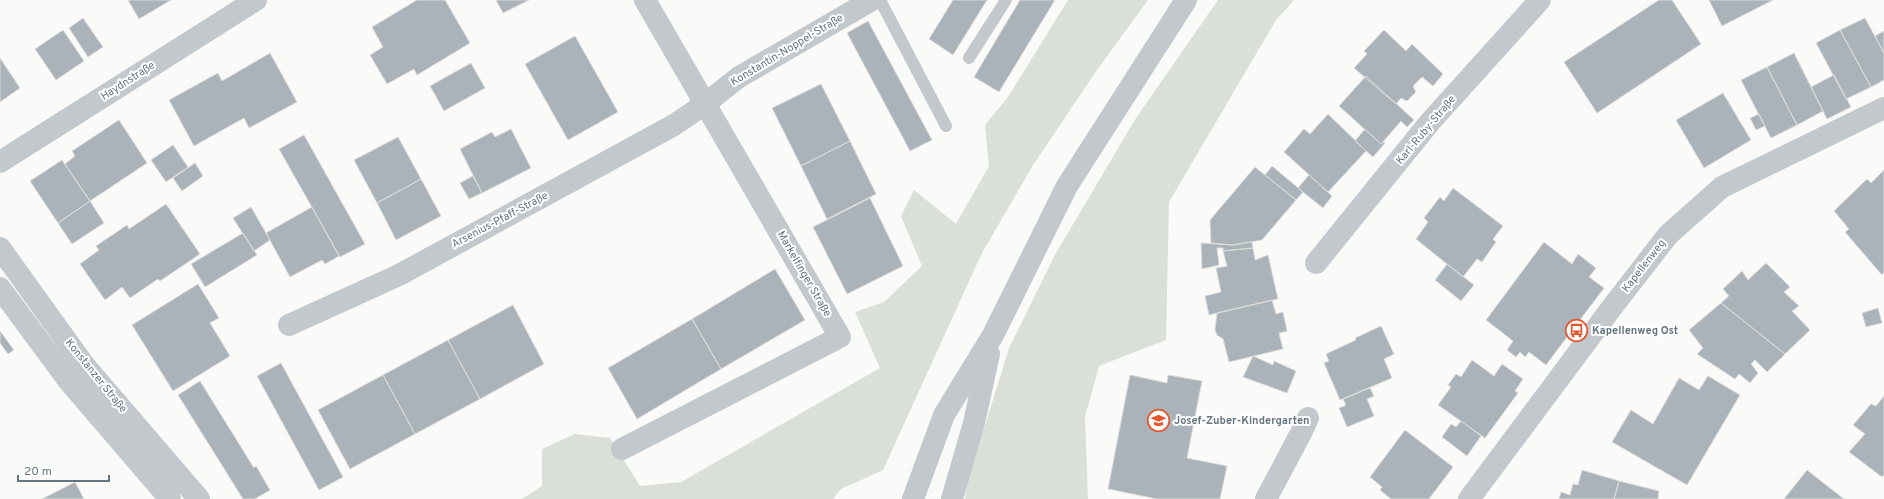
<svg xmlns="http://www.w3.org/2000/svg" width="1884" height="499" font-family="Overpass,sans-serif">
<style>
.green{fill:#dadfd7}
.building{fill:#aab3b9;stroke:#dcdcda}
.lines{fill:none;stroke-linecap:round;stroke-linejoin:round}
.service{stroke:#c3c8cc;stroke-width:12}
.minor{stroke:#c3c8cc;stroke-width:22}
.tertiary{stroke:#c3c8cc;stroke-width:22}
.labels{text-anchor:middle;dominant-baseline:central;stroke-width:4;stroke-linejoin:round;paint-order:stroke}
.street-label{font-size:11px;fill:#657683;stroke:#fff}
.poi-label{font-size:11px;font-weight:bold;fill:#657683;stroke:#fff;text-anchor:start}
</style>
<rect width="100%" height="100%" fill="#fafaf8"/>
<path class="green" d="M 1068,0 L 1148,0 L 1097,70 L 1033,165 L 982,253 L 883,470 L 841,489 L 833,499 L 522,499 L 542,486 L 542,449 L 575,434 L 610,438 L 640,486 L 681,482 L 880,368 L 855,312 L 884,302 L 922,266 L 901,216 L 914,190 L 956,224 L 989,166 L 985,125 L 1008,97 Z
M 1218,0 L 1294,0 L 1276,20 L 1169,202 L 1166,340 L 1099,366 L 1085,417 L 1088,499 L 965,499 L 968,481 L 1009,348 L 1056,253 L 1136,118 Z"/>
<path class="building" d="M 128,0 L 171,0 L 139,19 Z
M 417,0 L 445,0 L 470,43 L 417,75 L 414,69 L 387,84 L 370,55 L 383,47 L 372,27 Z
M 496,0 L 529,0 L 503,13 Z
M 953,0 L 987,0 L 953,55 L 929,39 Z
M 1020,0 L 1055,0 L 999,92 L 974,77 Z
M 1659,0 L 1672,0 L 1701,44 L 1597,113 L 1564,62 Z
M 1709,0 L 1773,0 L 1722,26 Z
M 83,18 L 103,47 L 88,57 L 69,28 Z
M 1865,18 L 1884,53 L 1884,80 L 1871,87 L 1840,30 Z
M 868,21 L 932,140 L 910,151 L 847,33 Z
M 63,30 L 84,61 L 56,80 L 35,49 Z
M 1384,30 L 1406,51 L 1412,44 L 1443,74 L 1433,86 L 1422,77 L 1413,86 L 1416,92 L 1407,101 L 1401,98 L 1396,104 L 1354,68 L 1367,54 L 1364,51 Z
M 1840,30 L 1871,87 L 1846,99 L 1816,43 Z
M 1884,31 L 1884,53 L 1875,36 Z
M 575,36 L 618,112 L 568,140 L 525,64 Z
M 270,53 L 297,102 L 249,128 L 244,118 L 194,146 L 169,100 L 218,73 L 222,81 Z
M 1794,53 L 1823,111 L 1797,125 L 1767,67 Z
M 0,58 L 20,88 L 0,102 Z
M 471,63 L 485,88 L 444,111 L 430,86 Z
M 1767,67 L 1797,125 L 1771,138 L 1741,80 Z
M 1834,75 L 1851,107 L 1827,119 L 1811,87 Z
M 1366,76 L 1414,120 L 1407,127 L 1401,121 L 1381,144 L 1339,106 Z
M 821,84 L 850,141 L 801,166 L 772,108 Z
M 1723,93 L 1751,140 L 1704,168 L 1676,120 Z
M 1328,114 L 1366,151 L 1328,192 L 1284,152 L 1304,129 L 1310,134 Z
M 1759,114 L 1765,126 L 1756,130 L 1750,118 Z
M 119,120 L 147,163 L 90,201 L 65,164 L 75,156 L 72,151 Z
M 511,129 L 531,168 L 482,193 L 460,149 L 492,132 L 495,137 Z
M 1365,129 L 1381,144 L 1383,142 L 1385,143 L 1373,157 L 1355,141 Z
M 304,135 L 365,244 L 340,257 L 279,149 Z
M 398,137 L 421,179 L 377,203 L 354,160 Z
M 850,141 L 876,194 L 827,219 L 801,166 Z
M 173,145 L 188,167 L 166,182 L 151,160 Z
M 62,160 L 90,201 L 58,223 L 30,181 Z
M 195,163 L 203,176 L 182,191 L 173,178 Z
M 1272,166 L 1303,192 L 1296,200 L 1265,175 Z
M 1255,167 L 1296,200 L 1262,240 L 1232,245 L 1211,243 L 1210,220 Z
M 1884,170 L 1884,272 L 1882,275 L 1845,232 L 1849,229 L 1834,211 L 1867,179 L 1871,183 Z
M 1309,175 L 1332,196 L 1323,208 L 1298,188 Z
M 473,176 L 482,193 L 469,199 L 460,183 Z
M 421,179 L 441,216 L 396,240 L 377,203 Z
M 1453,188 L 1503,226 L 1493,239 L 1496,242 L 1482,262 L 1477,259 L 1463,277 L 1416,239 L 1428,222 L 1424,218 L 1440,197 L 1444,201 Z
M 870,198 L 903,266 L 847,294 L 813,227 Z
M 90,201 L 104,223 L 72,244 L 58,223 Z
M 166,204 L 200,254 L 160,281 L 158,279 L 130,298 L 122,287 L 105,300 L 80,264 L 99,250 L 96,246 L 127,225 L 129,229 Z
M 251,207 L 270,240 L 254,251 L 233,218 Z
M 312,207 L 339,256 L 325,264 L 322,260 L 290,277 L 266,233 Z
M 243,233 L 257,255 L 205,287 L 191,264 Z
M 1252,242 L 1253,248 L 1223,251 L 1223,248 L 1217,248 L 1219,265 L 1202,269 L 1201,243 L 1232,245 Z
M 1544,242 L 1572,264 L 1578,254 L 1596,268 L 1589,277 L 1604,288 L 1546,365 L 1529,352 L 1525,357 L 1520,352 L 1516,357 L 1507,350 L 1513,341 L 1486,320 Z
M 1253,248 L 1255,260 L 1268,255 L 1278,299 L 1209,315 L 1205,296 L 1221,292 L 1216,268 L 1227,266 L 1223,251 Z
M 1766,263 L 1790,287 L 1784,292 L 1799,306 L 1792,311 L 1810,330 L 1785,354 L 1721,303 L 1729,296 L 1723,289 L 1742,271 L 1748,280 Z
M 1447,264 L 1474,285 L 1461,301 L 1435,280 Z
M 775,269 L 805,320 L 721,369 L 692,319 Z
M 198,284 L 219,318 L 210,323 L 230,356 L 173,391 L 132,325 Z
M 1272,300 L 1276,314 L 1283,312 L 1287,331 L 1279,333 L 1283,349 L 1229,362 L 1223,339 L 1217,335 L 1215,330 L 1217,313 Z
M 1721,303 L 1785,354 L 1767,372 L 1755,360 L 1751,364 L 1758,373 L 1750,383 L 1739,374 L 1735,379 L 1697,354 L 1703,348 L 1689,330 Z
M 513,305 L 544,364 L 480,399 L 448,340 Z
M 1878,308 L 1882,323 L 1866,327 L 1862,313 Z
M 692,319 L 721,369 L 637,419 L 608,368 Z
M 1381,326 L 1394,354 L 1384,359 L 1392,378 L 1340,400 L 1324,363 L 1329,361 L 1326,354 L 1356,340 L 1355,338 Z
M 0,331 L 14,350 L 8,354 L 0,343 Z
M 448,340 L 480,399 L 415,434 L 383,375 Z
M 1253,356 L 1273,365 L 1274,361 L 1296,371 L 1287,393 L 1243,377 Z
M 1472,360 L 1494,376 L 1502,364 L 1523,379 L 1515,391 L 1518,393 L 1485,438 L 1438,405 L 1451,387 L 1448,385 L 1456,374 L 1461,377 Z
M 281,363 L 343,477 L 319,490 L 257,376 Z
M 383,375 L 415,434 L 350,469 L 318,410 Z
M 1130,375 L 1167,383 L 1168,375 L 1202,381 L 1187,458 L 1227,466 L 1220,499 L 1157,499 L 1108,489 Z
M 1708,376 L 1740,395 L 1687,485 L 1612,442 L 1631,410 L 1653,424 L 1679,378 L 1699,390 Z
M 200,381 L 254,468 L 256,466 L 270,490 L 255,499 L 243,499 L 178,395 Z
M 1370,388 L 1374,396 L 1367,399 L 1374,416 L 1347,427 L 1339,408 L 1346,405 L 1343,399 Z
M 1884,396 L 1884,475 L 1882,477 L 1849,452 L 1865,434 L 1853,425 L 1871,404 L 1876,406 Z
M 1461,421 L 1481,436 L 1467,456 L 1442,437 L 1451,424 L 1456,427 Z
M 1405,430 L 1453,467 L 1429,499 L 1391,499 L 1380,490 L 1382,487 L 1370,477 Z
M 1582,470 L 1619,481 L 1614,499 L 1559,499 L 1561,492 L 1570,495 L 1573,484 L 1578,485 Z
M 1807,470 L 1844,499 L 1784,499 Z
M 1619,481 L 1659,491 L 1658,499 L 1614,499 Z
M 75,482 L 84,499 L 42,499 Z"/>
<g class="lines">
<path class="service" d="M 880,0 L 946,126
M 969,58 L 1006,0"/>
<path class="minor" d="M 0,162 L 256,0
M 0,248 L 84,365 L 199,499
M 1316,263 L 1430,122 L 1540,0
M 0,288 L 68,380 L 170,499
M 289,325 L 399,275 L 674,125 L 705,104 L 739,77 L 872,0
M 622,449 L 840,337 L 645,0
M 1266,499 L 1302,431 L 1308,418
M 1469,499 L 1613,306 L 1668,235 L 1722,187 L 1884,108"/>
<path class="tertiary" d="M 913,499 L 944,415 L 993,335 L 1067,186 L 1186,0
M 952,499 L 974,423 L 989,354"/>
</g>
<defs>
<symbol id="bus-ring" viewBox="-11 -11 22 22"><circle r="9.5" fill="#fff" stroke="#e4572e" stroke-width="1.5"/><path d="M-5-6H5V4H4V6H2V4H-2V6H-4V4H-5ZM-3.5-4V0h7V-4ZM-3.5 1.2v1.5H-2V1.2ZM2 1.2v1.5H3.5V1.2Z" fill="#e4572e"/></symbol>
<symbol id="school-ring" viewBox="-11 -11 22 22"><circle r="9.5" fill="#fff" stroke="#e4572e" stroke-width="1.5"/><path d="M0-5L7-2L0 1L-7-2ZM-4 1L0 2.5L4 1V4Q0 6-4 4Z" fill="#e4572e"/></symbol>
</defs>
<g fill-rule="evenodd">
<use href="#bus-ring" x="1564" y="318" width="25" height="25"/>
<use href="#school-ring" x="1146" y="408" width="25" height="25"/>
</g>
<g class="labels">
<g class="street-label">
<text transform="translate(787 50) rotate(-31)">Konstantin-Noppel-Straße</text>
<text transform="translate(128 81) rotate(-33)">Haydnstraße</text>
<text transform="translate(1426 130) rotate(-50)">Karl-Ruby-Straße</text>
<text transform="translate(500 220) rotate(-28)">Arsenius-Pfaff-Straße</text>
<text transform="translate(1644 266) rotate(-52)">Kapellenweg</text>
<text transform="translate(804 274) rotate(60)">Markelfinger Straße</text>
<text transform="translate(96 376) rotate(51)">Konstanzer Straße</text>
</g>
<g class="poi-label">
<text x="1592" y="331">Kapellenweg Ost</text>
<text x="1174" y="421">Josef-Zuber-Kindergarten</text>
</g>
</g>
<path d="M18 475v6h91v-6" fill="none" stroke="#657683" stroke-width="2"/>
<text x="24" y="475" font-size="12" fill="#657683" stroke="#ffffff" stroke-width="3" paint-order="stroke">20 m</text>
</svg>
